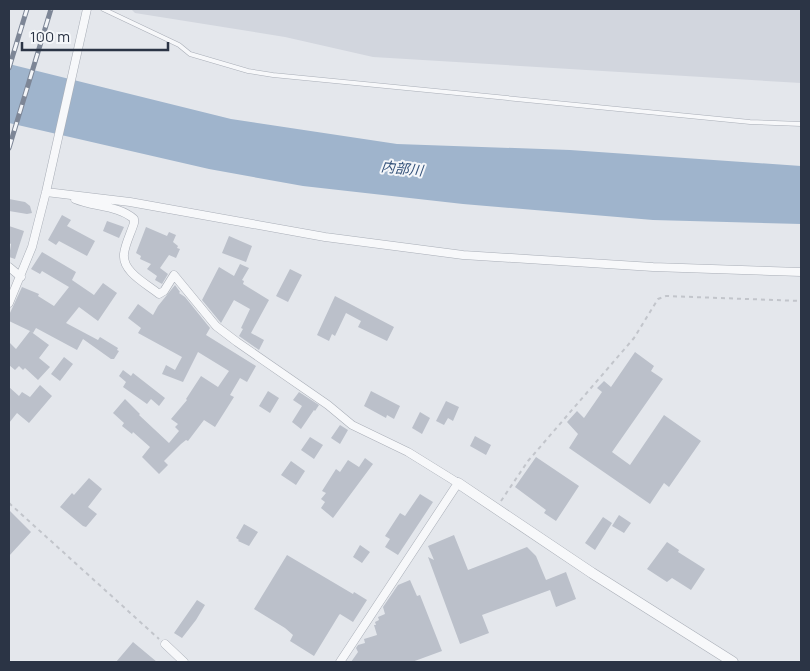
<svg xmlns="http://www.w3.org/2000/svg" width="810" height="671" font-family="Manrope,'Noto Sans JP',sans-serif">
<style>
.built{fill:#d2d6de}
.water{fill:#9fb4cc}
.building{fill:#bbc0ca}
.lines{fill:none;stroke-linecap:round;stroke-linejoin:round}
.service-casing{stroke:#a9aeb7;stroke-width:5}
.minor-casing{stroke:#a9aeb7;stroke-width:9}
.tertiary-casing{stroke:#a9aeb7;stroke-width:11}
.path{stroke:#c2c5cb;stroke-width:2;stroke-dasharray:4 4;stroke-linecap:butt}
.service{stroke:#f7f8fa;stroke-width:4}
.minor{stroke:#f7f8fa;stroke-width:8}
.tertiary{stroke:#f7f8fa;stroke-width:10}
.rail-casing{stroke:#7d8696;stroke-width:5}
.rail{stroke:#f4f6f9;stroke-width:3;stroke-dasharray:9;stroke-linecap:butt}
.labels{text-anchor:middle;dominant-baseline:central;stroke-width:4;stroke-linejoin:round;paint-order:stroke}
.water-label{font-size:14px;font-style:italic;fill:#34527a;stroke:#f4f6f9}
</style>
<rect width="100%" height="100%" fill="#e4e7ec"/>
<path class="built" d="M 131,9 L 801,9 L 801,83 L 373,57 L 285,37 L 135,13 Z"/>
<path class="water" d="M 9,64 L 231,119 L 397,144 L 570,150 L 801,166 L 801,224 L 653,220 L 463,204 L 303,186 L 209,169 L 9,123 Z"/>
<path class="building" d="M 9,199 L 25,202 L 30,206 L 32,213 L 27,214 L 9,211 Z
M 62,215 L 71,220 L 67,226 L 95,241 L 87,256 L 59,241 L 56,245 L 48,240 Z
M 107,221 L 124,227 L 119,238 L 103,231 Z
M 9,226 L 24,231 L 15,259 L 9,257 L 11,244 L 9,243 Z
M 146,227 L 167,236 L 169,232 L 176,235 L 173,242 L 178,246 L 177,248 L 180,249 L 176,258 L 169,255 L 160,268 L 168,274 L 162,284 L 155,280 L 157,276 L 147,269 L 151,264 L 140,259 L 141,256 L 136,253 Z
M 229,236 L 252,246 L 246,262 L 222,253 Z
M 42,252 L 76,272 L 72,280 L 94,295 L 103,283 L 117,293 L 98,321 L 79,307 L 66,323 L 98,340 L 100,337 L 118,348 L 117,350 L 119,351 L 114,359 L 111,359 L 83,339 L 77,350 L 36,328 L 33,333 L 30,331 L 49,345 L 39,358 L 50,367 L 38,380 L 25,368 L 23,370 L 19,366 L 15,370 L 9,365 L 9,342 L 16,349 L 30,331 L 9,321 L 9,315 L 22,287 L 39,294 L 38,296 L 54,306 L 69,287 L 42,271 L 40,274 L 31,269 Z
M 240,264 L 249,268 L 242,280 L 244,281 L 243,284 L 269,300 L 251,333 L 264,340 L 259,350 L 239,336 L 243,329 L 241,328 L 250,309 L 234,300 L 221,323 L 202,300 L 219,267 L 234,276 Z
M 290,269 L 302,275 L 288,302 L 276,296 Z
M 175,285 L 180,292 L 179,293 L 185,297 L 210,328 L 206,335 L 256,366 L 247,382 L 240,378 L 230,395 L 234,397 L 215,427 L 204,420 L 188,441 L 186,440 L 181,444 L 164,461 L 168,465 L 159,474 L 142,457 L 150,447 L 133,432 L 132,434 L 122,426 L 124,423 L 113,413 L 125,399 L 140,414 L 139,415 L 169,443 L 179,431 L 175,427 L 178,424 L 171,419 L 187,400 L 186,399 L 201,376 L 218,387 L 229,371 L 198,352 L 183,382 L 162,374 L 166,365 L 175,370 L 182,357 L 138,333 L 141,328 L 128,318 L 138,304 L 153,315 L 158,306 Z
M 335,296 L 394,327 L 387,341 L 358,327 L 361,321 L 346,313 L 335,336 L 332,334 L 329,341 L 317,335 Z
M 635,352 L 654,366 L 651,371 L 663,379 L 612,452 L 630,465 L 664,415 L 701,441 L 669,487 L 664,483 L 650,504 L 569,448 L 578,434 L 567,422 L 577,411 L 584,418 L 602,392 L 597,388 L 604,381 L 611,387 Z
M 64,357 L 73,364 L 60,381 L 51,374 Z
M 123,370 L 131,376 L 133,373 L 165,398 L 159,406 L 151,399 L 147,404 L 123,387 L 126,382 L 119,376 Z
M 40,385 L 52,396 L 29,423 L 17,413 L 9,423 L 9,387 L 19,396 L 22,392 L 30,397 Z
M 268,391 L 279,398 L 270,413 L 259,406 Z
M 371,391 L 400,406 L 394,419 L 387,415 L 386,418 L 364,406 Z
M 299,392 L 319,405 L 315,411 L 314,410 L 301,429 L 292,422 L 302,406 L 293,400 Z
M 446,401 L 459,407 L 453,421 L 448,418 L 444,425 L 436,421 Z
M 420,412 L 430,418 L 422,434 L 412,428 Z
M 340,425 L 348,430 L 340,444 L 331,438 Z
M 475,436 L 491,445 L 486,455 L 470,446 Z
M 310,437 L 323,445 L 314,459 L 301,450 Z
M 536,457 L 579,486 L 556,521 L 544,513 L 546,510 L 515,487 Z
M 365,458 L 373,464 L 333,518 L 321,508 L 325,502 L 321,499 L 326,493 L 322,491 L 336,469 L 340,472 L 348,460 L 359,467 Z
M 291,461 L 305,471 L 296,485 L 281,475 Z
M 89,478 L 102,489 L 88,507 L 97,514 L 86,527 L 83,526 L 60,507 L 72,493 L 74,495 Z
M 420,494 L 433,502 L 398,555 L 385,547 L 390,539 L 385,536 L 400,513 L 405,516 Z
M 9,510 L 31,532 L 9,556 Z
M 619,515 L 631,523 L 624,533 L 612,526 Z
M 603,517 L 612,523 L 595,550 L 585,543 Z
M 244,524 L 258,532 L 249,546 L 238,541 L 239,540 L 236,538 Z
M 454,535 L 468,570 L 527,547 L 536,556 L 546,580 L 566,572 L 576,599 L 556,607 L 550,590 L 482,615 L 489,633 L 460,644 L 428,557 L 434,560 L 428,546 Z
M 667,542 L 679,550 L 678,552 L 705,569 L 691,590 L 672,578 L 667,582 L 647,569 Z
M 360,545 L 370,552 L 362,563 L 353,557 Z
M 287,555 L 353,594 L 354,592 L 367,600 L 353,622 L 340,614 L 339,615 L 314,656 L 290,641 L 293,635 L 285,628 L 254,609 Z
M 410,580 L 417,596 L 420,595 L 442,651 L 412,662 L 351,662 L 358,652 L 356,648 L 358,645 L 365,643 L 364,639 L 377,635 L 374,625 L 376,625 L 375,622 L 379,620 L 378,617 L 385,614 L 383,607 L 398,585 Z
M 197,600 L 205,605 L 196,620 L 182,638 L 174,633 Z
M 133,642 L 157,662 L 116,662 Z"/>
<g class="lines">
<defs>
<path id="service" d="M 103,9 L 179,45 L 190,54 L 248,71 L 273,75 L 750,122 L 801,124"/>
<path id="minor" d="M 46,192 L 130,202 L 325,237 L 463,255 L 653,267 L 801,272
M 75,199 C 94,207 118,205 134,219 L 134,223 C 131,233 125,244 124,254 C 122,272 147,284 159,294 L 164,291 L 174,275 L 216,326 L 237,342 L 328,405 L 352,425 L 408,452 L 458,483 L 340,662
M 9,267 L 21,277
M 9,303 L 32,247 L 46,192 L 87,9
M 165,644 L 184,662"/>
<path id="tertiary" d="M 458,483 L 592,573 L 733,662"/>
</defs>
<use href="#service" class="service-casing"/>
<use href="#minor" class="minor-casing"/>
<use href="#tertiary" class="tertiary-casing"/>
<path class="path" d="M 501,501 L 528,461 L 634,338 L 658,299 L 666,296 L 801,301
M 9,503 L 159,639"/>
<use href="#service" class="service"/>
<use href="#minor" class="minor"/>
<use href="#tertiary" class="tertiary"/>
<defs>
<path id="rail" d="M 9,68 L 27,9
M 9,148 L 51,9"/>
</defs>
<use href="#rail" class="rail-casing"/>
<use href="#rail" class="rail"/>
</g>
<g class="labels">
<g class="water-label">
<text transform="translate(402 168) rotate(6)">内部川</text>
</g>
</g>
<rect width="810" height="671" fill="none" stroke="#2b3445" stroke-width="20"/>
<path d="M22 42v8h146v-8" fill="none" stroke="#2b3445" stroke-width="2.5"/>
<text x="30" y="42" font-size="15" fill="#2b3445" stroke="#f4f6f9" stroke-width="4" paint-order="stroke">100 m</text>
</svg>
